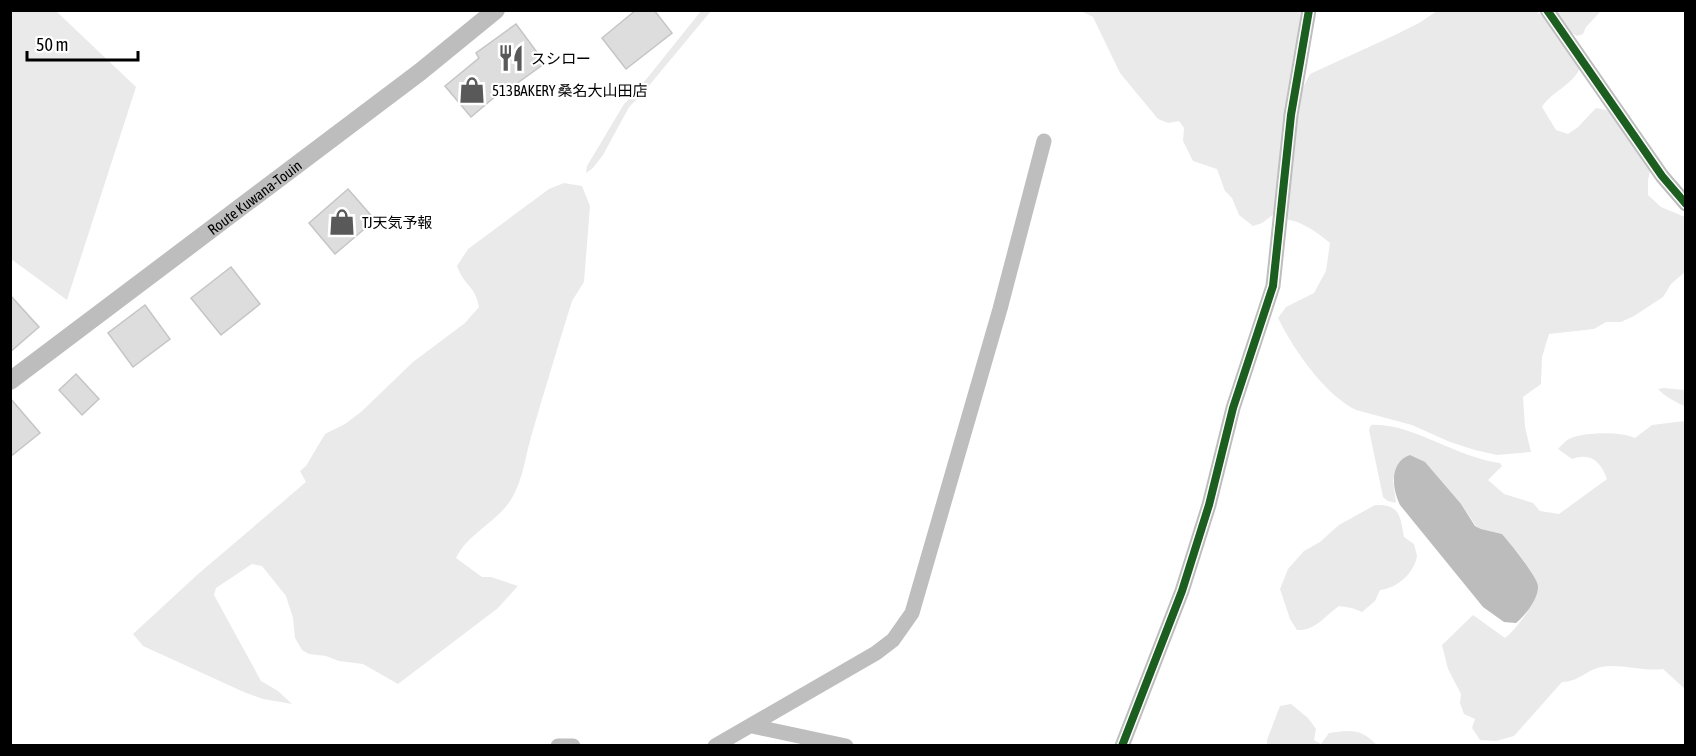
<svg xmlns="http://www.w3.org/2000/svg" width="1696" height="756" font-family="'Asap Condensed','Noto Sans JP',sans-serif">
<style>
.green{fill:#eaeaea}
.water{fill:#bcbcbc}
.building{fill:#ddd;stroke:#c5c5c5;stroke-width:1.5}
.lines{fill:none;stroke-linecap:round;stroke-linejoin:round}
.minor{stroke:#bebebe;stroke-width:15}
.major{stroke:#bdbdbd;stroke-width:18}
.cycleway-casing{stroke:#fff;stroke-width:11}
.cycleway{stroke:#1b5e20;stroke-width:8}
.labels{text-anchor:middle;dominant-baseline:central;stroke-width:4.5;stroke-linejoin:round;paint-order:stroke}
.poi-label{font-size:15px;fill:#000;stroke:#fff;text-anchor:start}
.street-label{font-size:15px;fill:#000;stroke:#fff}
</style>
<rect width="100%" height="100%" fill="#fff"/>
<path class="green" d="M 11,10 L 56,11 L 136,87 L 67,300 L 11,259 Z
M 1535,10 L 1546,19 L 1580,68 C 1573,85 1552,91 1542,107 L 1556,130 L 1568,134 L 1578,127 L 1596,108 L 1611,111 L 1650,171 L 1648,180 L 1648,195 L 1661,207 L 1685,217 L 1685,272 L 1671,284 L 1663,297 L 1634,316 L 1621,322 L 1606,322 L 1594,329 L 1549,334 L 1542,357 L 1541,384 L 1523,397 L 1525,427 L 1531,452 L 1497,455 L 1475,450 L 1450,442 L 1412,425 L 1356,410 C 1324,394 1294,350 1278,318 L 1286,307 L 1314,293 L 1326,271 L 1330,243 C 1321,235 1300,220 1288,220 L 1290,170 L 1300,93 L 1310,74 L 1395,35 L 1419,23 L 1437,11 Z
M 701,11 L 711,11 L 642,94 L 629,107 L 603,155 L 593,168 L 586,173 L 587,166 L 624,104 L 636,92 Z
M 1081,11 L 1301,11 L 1274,214 L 1262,223 L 1253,226 L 1239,215 L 1232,198 L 1225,191 L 1217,169 L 1193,161 L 1183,141 L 1184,128 L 1179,121 L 1168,123 L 1158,119 L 1120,73 L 1093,17 Z
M 1554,11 L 1601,11 L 1586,27 L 1583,34 L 1577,36 L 1572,33 Z
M 564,183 L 582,186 L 590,206 L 584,282 L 572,301 C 558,346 544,392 531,437 C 525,458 523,479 512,498 C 498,522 468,533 456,558 L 482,577 L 491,577 L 518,586 L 498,608 L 398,684 L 363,664 L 339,661 L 326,656 L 309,654 L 302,650 L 295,638 L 293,618 L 286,596 L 262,566 L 252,564 L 216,588 L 214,595 L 261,681 L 278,691 L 292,704 L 263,699 L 246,693 L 143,646 L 133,634 L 197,575 L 306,482 L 300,471 L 306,466 L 325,434 L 345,424 L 361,412 L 413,362 L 465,323 L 479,307 C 475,285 464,286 457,266 L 468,249 L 549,189 Z
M 1664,388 L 1685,390 L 1685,406 C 1678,404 1663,395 1658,389 Z
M 1685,421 L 1685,689 L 1663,669 C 1643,672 1621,663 1601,667 C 1587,670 1578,682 1562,682 L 1514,736 L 1496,741 L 1480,740 L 1472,728 L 1475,719 L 1464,714 L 1460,703 L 1461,694 L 1448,669 L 1442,645 L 1473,615 L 1505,638 C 1515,631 1538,600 1538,588 C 1539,577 1510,543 1502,534 L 1481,529 L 1476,526 L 1461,504 L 1393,479 L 1396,503 L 1388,501 L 1383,497 L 1369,430 L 1371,425 C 1410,422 1457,458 1500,463 L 1502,466 L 1488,480 L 1504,494 L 1533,503 L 1540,511 L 1559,514 L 1607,479 C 1601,462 1591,452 1572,459 L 1558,449 C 1561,446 1565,441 1569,439 C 1582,432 1621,431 1635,438 L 1652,425 Z
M 1375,505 C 1401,504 1400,517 1404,537 L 1414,544 L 1417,556 C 1414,573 1398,588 1380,590 L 1375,601 L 1362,612 L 1352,608 L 1339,606 C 1325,616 1315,631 1297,630 L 1290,619 L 1280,589 L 1288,569 L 1304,551 L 1320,542 L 1339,525 Z
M 1291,704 L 1308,718 L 1316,729 L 1314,740 L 1321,744 L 1329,733 C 1352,730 1360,728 1377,745 L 1267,745 L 1267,740 L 1280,706 Z"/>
<path class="water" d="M 1410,455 L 1425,462 L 1461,504 L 1475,526 L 1481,529 L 1502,534 C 1510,543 1537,576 1538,586 C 1539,598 1525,616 1516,623 L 1504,622 L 1483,607 L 1400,505 C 1392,489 1389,462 1410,455 Z"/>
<path class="building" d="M 636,10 L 654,10 L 672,33 L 626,69 L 602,38 Z
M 516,24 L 545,63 L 505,92 L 503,90 L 471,117 L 445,86 L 479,58 L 476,53 Z
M 348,189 L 375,220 L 335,254 L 309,223 Z
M 231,267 L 260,304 L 221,335 L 191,298 Z
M 10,295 L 39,327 L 10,352 Z
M 145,305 L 170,339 L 133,367 L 108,333 Z
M 76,374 L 99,399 L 82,415 L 59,390 Z
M 10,398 L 40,433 L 10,457 Z"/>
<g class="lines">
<path class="minor" d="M 1547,10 L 1662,176 L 1686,204
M 752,726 L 846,746
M 558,746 L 573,746
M 715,746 L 876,653 L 893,640 L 912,613 L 1000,309 L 1044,141
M 1122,746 L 1182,591 L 1209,505 L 1233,408 L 1273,286 L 1291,115 L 1309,10"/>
<path class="major" id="s1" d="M 10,381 L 420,72 L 496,10"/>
<defs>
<path id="cycleway" d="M 1547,10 L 1662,176 L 1686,204
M 1122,746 L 1182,591 L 1209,505 L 1233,408 L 1273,286 L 1291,115 L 1309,10"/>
</defs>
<use href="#cycleway" class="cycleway-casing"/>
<use href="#cycleway" class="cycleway"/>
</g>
<defs>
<symbol id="restaurant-bare" viewBox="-9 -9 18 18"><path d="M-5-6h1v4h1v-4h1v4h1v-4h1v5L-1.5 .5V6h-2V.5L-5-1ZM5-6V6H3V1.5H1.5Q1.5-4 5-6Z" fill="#595959" stroke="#fff" stroke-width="2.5" paint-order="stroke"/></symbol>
<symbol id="shop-bare" viewBox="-9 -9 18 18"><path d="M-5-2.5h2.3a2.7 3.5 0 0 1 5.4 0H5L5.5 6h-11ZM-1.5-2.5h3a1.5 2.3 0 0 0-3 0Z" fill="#595959" stroke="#fff" stroke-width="2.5" paint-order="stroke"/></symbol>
</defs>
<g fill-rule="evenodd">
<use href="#restaurant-bare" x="492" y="39" width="38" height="38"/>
<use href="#shop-bare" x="453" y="71" width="38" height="38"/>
<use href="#shop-bare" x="323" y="203" width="38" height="38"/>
</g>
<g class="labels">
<g class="poi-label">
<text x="531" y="58">スシロー</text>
<text x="492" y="90">513BAKERY 桑名大山田店</text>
<text x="362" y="222">TJ天気予報</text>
</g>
<g class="street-label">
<text stroke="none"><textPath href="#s1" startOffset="306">Route Kuwana-Touin</textPath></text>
</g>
</g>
<rect width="1696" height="756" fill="none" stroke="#000000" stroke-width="24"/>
<path d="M27 51v9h111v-9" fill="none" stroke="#000000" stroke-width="3"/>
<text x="36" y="51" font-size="18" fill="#000000" stroke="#ffffff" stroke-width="4.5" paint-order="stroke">50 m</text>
</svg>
